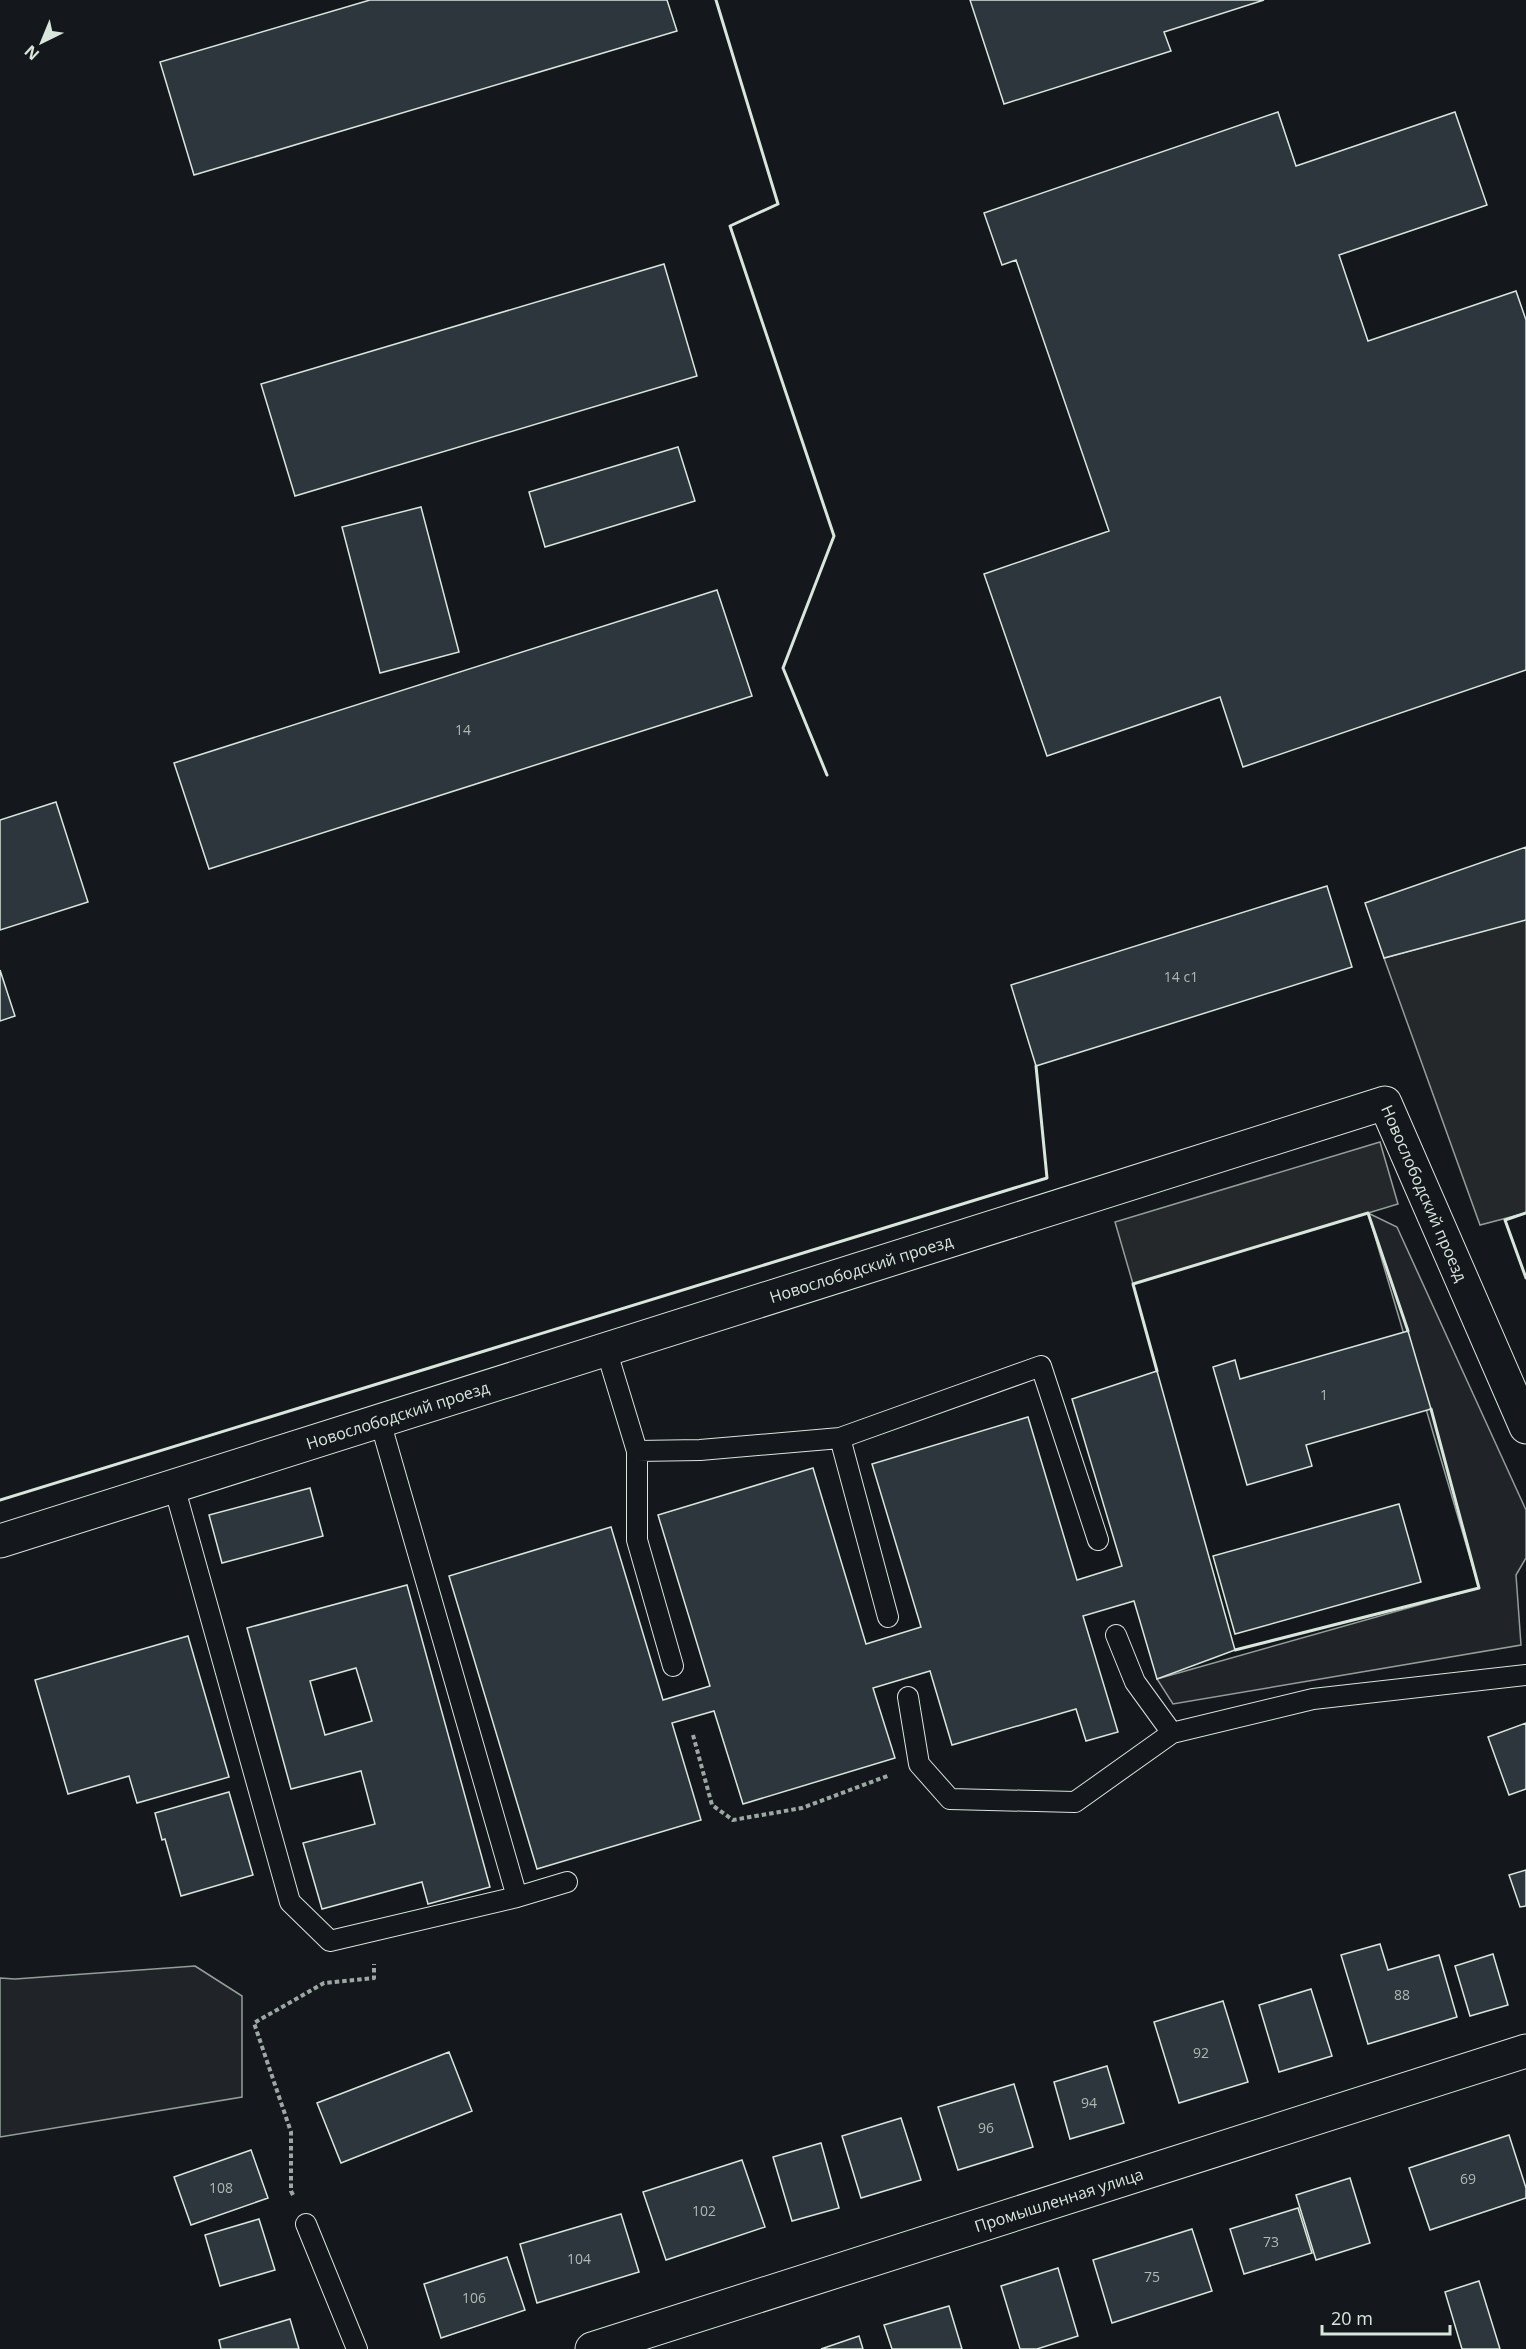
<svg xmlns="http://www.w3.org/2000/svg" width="1526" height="2349" font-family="'Open Sans',sans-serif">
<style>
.green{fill:#202428;stroke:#939e99;stroke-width:1.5}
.parking{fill:#24282b;stroke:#939e99;stroke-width:1.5}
.building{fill:#2c363c;stroke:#d8e6dc;stroke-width:1.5;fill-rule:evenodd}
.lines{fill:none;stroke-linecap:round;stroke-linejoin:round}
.lane-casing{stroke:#d8e6dc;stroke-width:22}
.street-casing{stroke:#d8e6dc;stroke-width:35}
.path{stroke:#9da8a2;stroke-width:4;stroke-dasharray:4.5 3;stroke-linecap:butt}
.lane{stroke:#14181c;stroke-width:20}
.street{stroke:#14181c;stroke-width:33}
.wall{stroke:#d8e6dc;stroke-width:3}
.labels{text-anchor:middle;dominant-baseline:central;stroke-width:4.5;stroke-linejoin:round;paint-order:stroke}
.number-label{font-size:14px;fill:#adbab4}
.street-label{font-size:16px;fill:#d8e6dc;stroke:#14181c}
</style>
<rect width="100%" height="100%" fill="#14181c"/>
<path class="green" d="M 1368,1213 L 1397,1227 L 1526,1510 L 1526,1558 L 1516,1575 L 1521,1645 L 1173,1704 L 1157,1679 L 1479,1588 Z
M 195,1966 L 242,1996 L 242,2097 L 0,2137 L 0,1978 L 15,1979 Z"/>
<path class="parking" d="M 1526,919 L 1526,1213 L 1480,1225 L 1384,958 Z
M 1380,1142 L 1398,1204 L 1133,1284 L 1115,1222 Z"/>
<path class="building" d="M 370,0 L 667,0 L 677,31 L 194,175 L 160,62 Z
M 970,0 L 1264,0 L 1164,32 L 1171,51 L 1004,104 Z
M 1278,112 L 1296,166 L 1455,112 L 1487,205 L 1339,255 L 1368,341 L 1516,291 L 1526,320 L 1526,670 L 1243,767 L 1220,697 L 1047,756 L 984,574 L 1109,531 L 1016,260 L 1002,265 L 984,213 Z
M 664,264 L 697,376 L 295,496 L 261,384 Z
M 678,447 L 695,501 L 545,547 L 529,492 Z
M 421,507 L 459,652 L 380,673 L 342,527 Z
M 717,590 L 752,696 L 209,869 L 174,763 Z
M 56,802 L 88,902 L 0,930 L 0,820 Z
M 1526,847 L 1526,920 L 1384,958 L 1365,903 Z
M 1327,886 L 1352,967 L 1036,1066 L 1011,985 Z
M 0,970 L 15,1016 L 0,1021 Z
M 1408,1331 L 1431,1409 L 1306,1445 L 1312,1466 L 1247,1485 L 1213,1367 L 1235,1360 L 1240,1379 Z
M 1157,1371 L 1235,1650 L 1157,1679 L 1134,1601 L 1083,1616 L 1118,1732 L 1086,1741 L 1076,1709 L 952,1745 L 930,1671 L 873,1688 L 895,1758 L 743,1804 L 714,1711 L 672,1723 L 701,1820 L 537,1869 L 449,1576 L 611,1527 L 663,1700 L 710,1686 L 658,1515 L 813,1468 L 866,1644 L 921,1627 L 872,1464 L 1028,1417 L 1077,1580 L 1122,1566 L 1072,1399 Z
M 310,1488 L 323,1536 L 222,1563 L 209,1515 Z
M 1399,1504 L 1421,1582 L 1235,1634 L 1213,1556 Z
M 407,1585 L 490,1887 L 428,1904 L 422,1882 L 322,1909 L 303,1843 L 375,1824 L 361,1771 L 291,1789 L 247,1628 ZM 356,1668 L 372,1721 L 325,1735 L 310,1681 Z
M 188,1636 L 229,1777 L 137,1803 L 129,1776 L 68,1794 L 35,1680 Z
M 1526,1723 L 1526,1789 L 1509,1795 L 1488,1737 Z
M 229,1792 L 253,1875 L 181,1896 L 165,1839 L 162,1840 L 155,1813 Z
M 1526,1870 L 1526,1906 L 1520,1907 L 1509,1875 Z
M 1380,1944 L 1388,1970 L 1439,1955 L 1457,2017 L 1368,2044 L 1341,1955 Z
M 1493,1954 L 1508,2005 L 1470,2016 L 1455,1966 Z
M 1311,1989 L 1332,2056 L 1279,2072 L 1259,2005 Z
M 1223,2001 L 1248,2082 L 1179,2103 L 1154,2022 Z
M 449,2052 L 472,2111 L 341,2163 L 317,2103 Z
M 1107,2066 L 1124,2123 L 1070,2139 L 1054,2082 Z
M 1014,2084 L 1033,2147 L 958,2170 L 938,2107 Z
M 901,2118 L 921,2180 L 861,2198 L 842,2136 Z
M 1509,2135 L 1526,2188 L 1526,2198 L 1430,2230 L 1409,2168 Z
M 821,2143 L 839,2208 L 792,2221 L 773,2157 Z
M 251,2150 L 268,2198 L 191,2225 L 174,2177 Z
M 742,2160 L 765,2227 L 666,2260 L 643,2192 Z
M 1350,2178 L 1370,2243 L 1316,2260 L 1296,2195 Z
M 1298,2208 L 1312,2253 L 1244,2274 L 1230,2229 Z
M 621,2214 L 639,2272 L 537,2303 L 520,2244 Z
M 259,2219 L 275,2270 L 220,2286 L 205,2235 Z
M 1192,2229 L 1212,2291 L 1112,2323 L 1093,2260 Z
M 507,2257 L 525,2310 L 441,2338 L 424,2284 Z
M 1058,2268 L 1078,2336 L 1037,2349 L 1020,2349 L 1001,2286 Z
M 1479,2281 L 1500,2349 L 1462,2349 L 1445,2292 Z
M 949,2306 L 962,2349 L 892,2349 L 884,2325 Z
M 290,2319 L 299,2349 L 221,2349 L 219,2340 Z
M 859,2336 L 863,2349 L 821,2349 Z"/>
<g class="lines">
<defs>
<path id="lane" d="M 606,1349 L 637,1451 L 700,1450 L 840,1438 L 888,1617
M 380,1421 L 517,1897 L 567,1882
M 840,1438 L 1041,1366 L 1098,1540
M 637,1451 L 637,1540 L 673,1666
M 174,1486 L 290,1902 L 330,1941 L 517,1897
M 1116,1635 L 1135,1682 L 1172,1733
M 908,1697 L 919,1764 L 950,1799 L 1075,1802 L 1172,1733 L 1313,1699 L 1526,1675
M 306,2224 L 357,2349"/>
<g id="street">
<path id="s1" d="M 0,1541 L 1385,1103 L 1526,1427"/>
<path id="s2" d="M 592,2349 L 1526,2051"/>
</g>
</defs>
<use href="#lane" class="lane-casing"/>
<use href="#street" class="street-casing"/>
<path class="path" d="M 693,1735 L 712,1805 L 733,1820 L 802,1808 L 890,1775
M 293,2195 L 291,2191 L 291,2132 L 254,2023 L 324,1983 L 374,1978 L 374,1964"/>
<use href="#lane" class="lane"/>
<use href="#street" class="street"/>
<path class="wall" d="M 716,0 L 778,204 L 730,226 L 834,536 L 783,668 L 827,775
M 1526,1213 L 1505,1220 L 1526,1278
M 1157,1371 L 1133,1284 L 1368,1213 L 1408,1331
M 0,1500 L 1047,1178 L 1036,1066
M 1235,1650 L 1479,1588 L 1431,1409"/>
</g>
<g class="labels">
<g class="number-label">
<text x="463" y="729">14</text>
<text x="1181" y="976">14 с1</text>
<text x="1324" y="1394">1</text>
<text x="1402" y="1994">88</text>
<text x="1201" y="2052">92</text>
<text x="1089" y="2102">94</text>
<text x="986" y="2127">96</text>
<text x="1468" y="2178">69</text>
<text x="221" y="2187">108</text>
<text x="704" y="2210">102</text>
<text x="1271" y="2241">73</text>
<text x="579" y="2258">104</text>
<text x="1152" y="2276">75</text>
<text x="474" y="2297">106</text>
</g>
<g class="street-label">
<text stroke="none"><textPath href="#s1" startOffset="1551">Новослободский проезд</textPath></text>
<text stroke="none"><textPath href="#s1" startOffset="903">Новослободский проезд</textPath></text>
<text stroke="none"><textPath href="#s1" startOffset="417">Новослободский проезд</textPath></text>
<text stroke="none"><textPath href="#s2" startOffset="490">Промышленная улица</textPath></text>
</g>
</g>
<g transform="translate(42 42) rotate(223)" stroke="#14181c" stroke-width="4.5" paint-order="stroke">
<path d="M0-4.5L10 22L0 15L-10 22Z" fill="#d8e6dc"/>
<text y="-9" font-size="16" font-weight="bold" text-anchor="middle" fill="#d8e6dc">N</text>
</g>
<path d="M1322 2325v9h128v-9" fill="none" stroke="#d8e6dc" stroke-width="3"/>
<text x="1331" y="2325" font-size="18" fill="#d8e6dc" stroke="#14181c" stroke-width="4.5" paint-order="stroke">20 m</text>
</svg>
